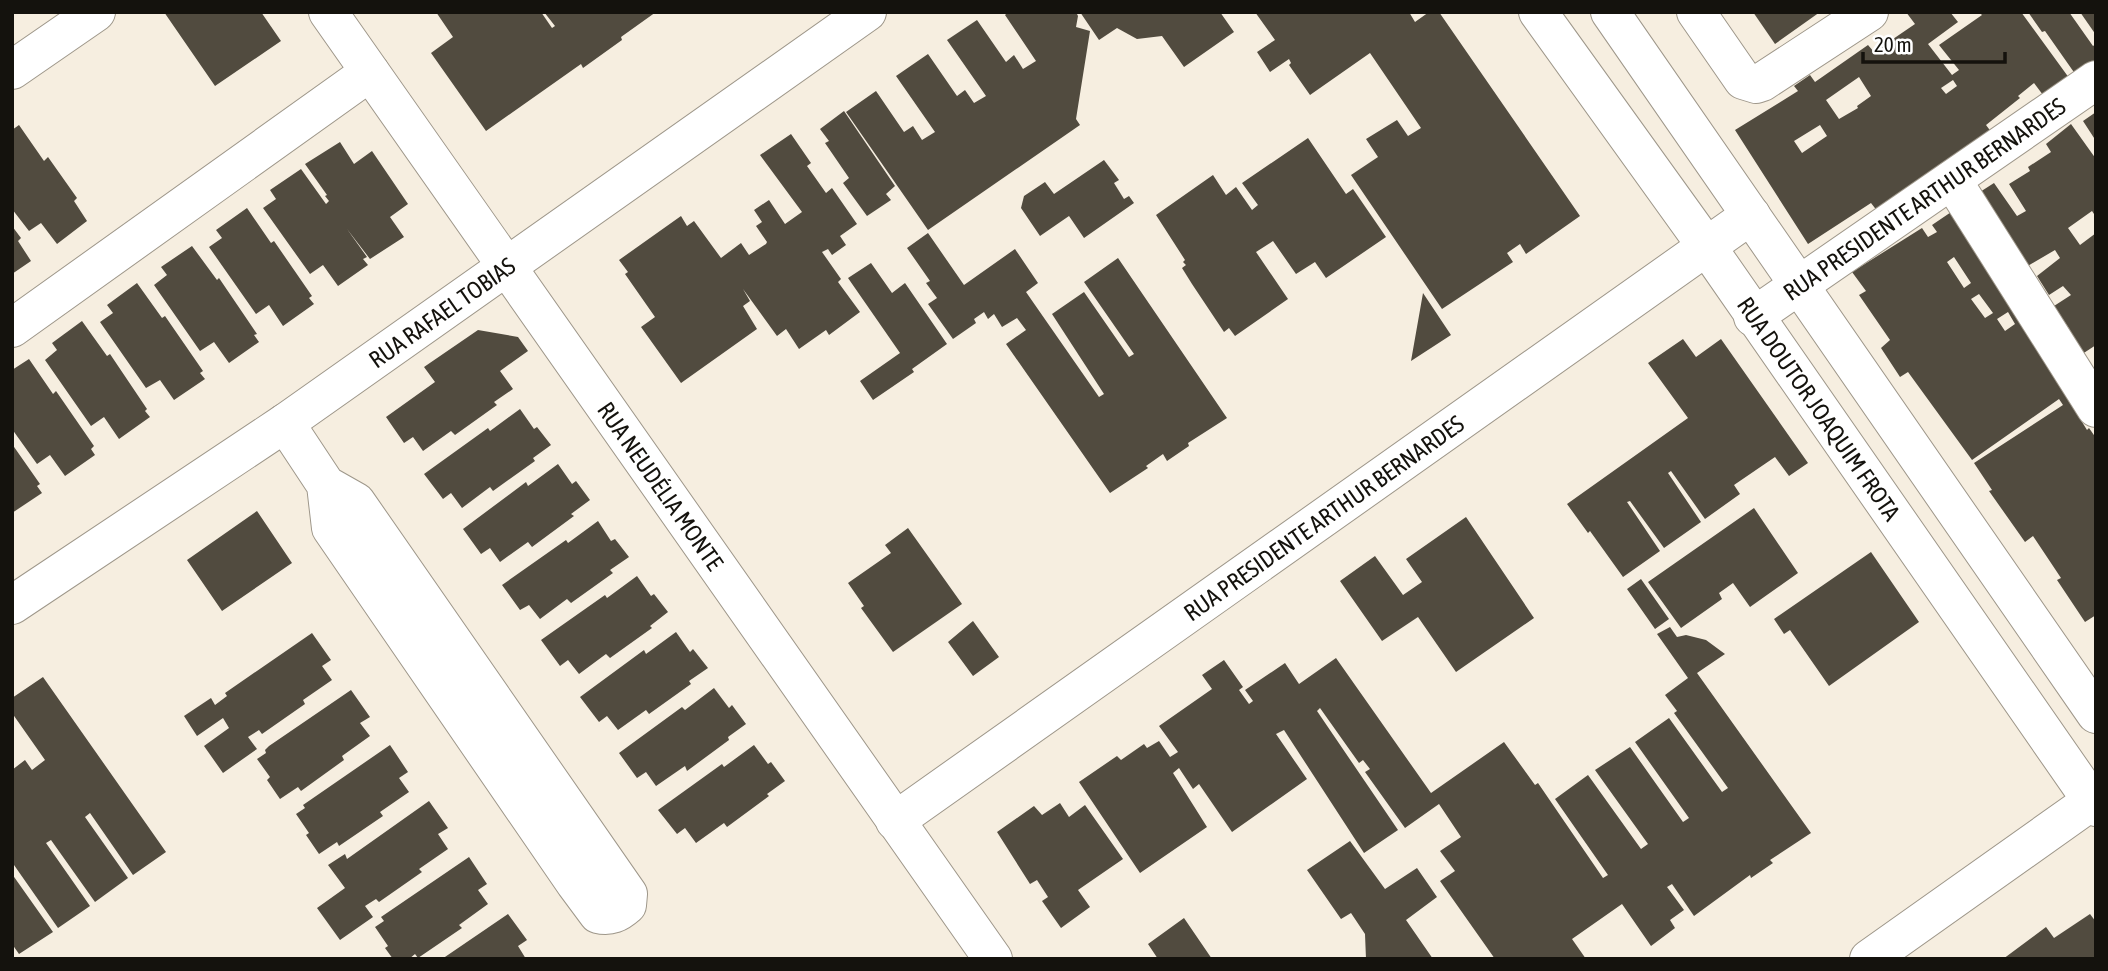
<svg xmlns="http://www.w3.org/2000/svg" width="2108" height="971" font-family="'Asap Condensed',sans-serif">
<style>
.building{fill:#514b3f;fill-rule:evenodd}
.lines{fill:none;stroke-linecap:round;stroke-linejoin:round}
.minor-casing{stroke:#9e978a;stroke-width:40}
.minor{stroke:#fff;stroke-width:38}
.labels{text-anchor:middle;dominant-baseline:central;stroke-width:7;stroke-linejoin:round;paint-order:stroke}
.street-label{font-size:24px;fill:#14120d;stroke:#fff}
</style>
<rect width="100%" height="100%" fill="#f6eee0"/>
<path class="building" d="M 164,12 L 261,12 L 281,41 L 215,86 Z
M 436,12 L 541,12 L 552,28 L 555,26 L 544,12 L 656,12 L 621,37 L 622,40 L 583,68 L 581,64 L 486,131 L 431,53 L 453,37 Z
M 1008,12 L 1076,12 L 1078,16 L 1076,27 L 1090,31 L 1076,119 L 1080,125 L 928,230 L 846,112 L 876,91 L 904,132 L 913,126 L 922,140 L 935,132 L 896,76 L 928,54 L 957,96 L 965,90 L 974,103 L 986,96 L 947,40 L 977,20 L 1006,62 L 1014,55 L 1023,69 L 1036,61 L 1005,15 Z
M 1080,12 L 1220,12 L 1234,32 L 1184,67 L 1162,36 L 1137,39 L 1117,28 L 1099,40 Z
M 1255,12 L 1409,12 L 1415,22 L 1429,12 L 1439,12 L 1580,216 L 1526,254 L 1520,244 L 1507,253 L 1513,262 L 1442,309 L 1351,175 L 1378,157 L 1366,139 L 1397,120 L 1408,136 L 1421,128 L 1370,53 L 1310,95 L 1289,65 L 1291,63 L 1289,59 L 1270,72 L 1257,52 L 1275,40 Z
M 1753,12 L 1820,12 L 1775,44 Z
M 1906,12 L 1950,12 L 1958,22 L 1928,44 L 1952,75 L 1959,70 L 1939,45 L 1982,15 L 1979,12 L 2021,12 L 2072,82 L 2046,99 L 2034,83 L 2018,96 L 2020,98 L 1986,125 L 1995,137 L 1878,212 L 1871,203 L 1808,244 L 1735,130 L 1798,91 L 1794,86 L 1810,75 L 1815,82 L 1868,45 L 1874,52 L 1915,24 ZM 1859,77 L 1871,96 L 1857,106 L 1858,108 L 1839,119 L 1826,100 ZM 1953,80 L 1957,86 L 1946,94 L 1941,88 ZM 1820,125 L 1827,136 L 1802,153 L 1794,141 Z
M 2028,12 L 2069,12 L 2093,46 L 2096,44 L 2096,66 L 2078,78 L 2045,31 L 2042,32 Z
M 2080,12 L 2096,12 L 2096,35 Z
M 844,111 L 895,186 L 886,194 L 891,200 L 867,216 L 843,183 L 849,178 L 825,143 L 829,141 L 820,129 Z
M 2096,112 L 2096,141 L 2083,121 Z
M 2071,124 L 2096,159 L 2096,217 L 2092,211 L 2068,228 L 2080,245 L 2096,233 L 2096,345 L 2070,362 L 2055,340 L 2070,330 L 2054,306 L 2071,295 L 2063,286 L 2049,295 L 2037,276 L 2060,258 L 2055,250 L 2026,267 L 1969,199 L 1994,183 L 2017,216 L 2026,211 L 2009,184 L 2030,171 L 2028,167 L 2051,152 L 2046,144 Z
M 19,125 L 44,161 L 48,157 L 77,198 L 74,201 L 87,221 L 57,244 L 41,223 L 29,231 L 12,209 L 12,130 Z
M 791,134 L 811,163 L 807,166 L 826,193 L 832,188 L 857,224 L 840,236 L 846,245 L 832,255 L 828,249 L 822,252 L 841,279 L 838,282 L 860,312 L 829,335 L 826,330 L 799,349 L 786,329 L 777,336 L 743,289 L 750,301 L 743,306 L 757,329 L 681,383 L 641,327 L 655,317 L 625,274 L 628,272 L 619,260 L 681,216 L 687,226 L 694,221 L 721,258 L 741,243 L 749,255 L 766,244 L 767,242 L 756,226 L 762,222 L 754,210 L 769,200 L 785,224 L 802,212 L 760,155 Z
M 1308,138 L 1346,194 L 1353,189 L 1386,237 L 1326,278 L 1315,262 L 1296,274 L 1273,241 L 1256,252 L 1288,299 L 1235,336 L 1229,328 L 1224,332 L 1192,284 L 1182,268 L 1186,265 L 1183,262 L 1185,260 L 1156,215 L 1213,175 L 1226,195 L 1236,187 L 1252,210 L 1258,205 L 1242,183 Z
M 340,142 L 354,164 L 372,151 L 408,204 L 390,217 L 404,237 L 370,259 L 347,229 L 367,257 L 363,259 L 368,265 L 338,286 L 323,265 L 310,274 L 263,208 L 276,199 L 270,190 L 301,169 L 326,204 L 329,201 L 325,196 L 327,195 L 305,164 Z
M 1104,160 L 1119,180 L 1114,183 L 1124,199 L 1129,196 L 1134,203 L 1084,238 L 1069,216 L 1040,236 L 1021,208 L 1024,196 L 1045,182 L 1054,194 Z
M 1963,204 L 2069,401 L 2087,430 L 2089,428 L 2096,438 L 2096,493 L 2094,494 L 2096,497 L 2096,615 L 2085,622 L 2057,580 L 2061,578 L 2033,536 L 2025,542 L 1989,491 L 1992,490 L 1974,463 L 2063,405 L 2059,399 L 1972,460 L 1908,372 L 1900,377 L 1881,348 L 1890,340 L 1859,295 L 1866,291 L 1852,272 L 1922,228 L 1928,237 L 1937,232 L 1932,225 ZM 1954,257 L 1971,283 L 1964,288 L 1947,262 ZM 1979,294 L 1993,313 L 1985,318 L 1971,299 ZM 2008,312 L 2015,324 L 2005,331 L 1997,319 Z
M 247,208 L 271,243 L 274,241 L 312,296 L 309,298 L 314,304 L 283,326 L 269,305 L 256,314 L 209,247 L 222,238 L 216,230 Z
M 12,226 L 21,238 L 18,241 L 31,261 L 12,274 Z
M 928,233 L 964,285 L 1015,249 L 1038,283 L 1026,292 L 1099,397 L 1104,394 L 1052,314 L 1084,292 L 1129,357 L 1134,354 L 1084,282 L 1118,258 L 1227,418 L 1188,443 L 1189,446 L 1167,461 L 1163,454 L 1146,466 L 1148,468 L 1110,493 L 1006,344 L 1026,330 L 1017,318 L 1002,327 L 994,314 L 988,319 L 984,312 L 974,319 L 976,323 L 953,339 L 928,304 L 937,298 L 926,283 L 930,281 L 907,248 Z
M 192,246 L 217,280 L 219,278 L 257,334 L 254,335 L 259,342 L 229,363 L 214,342 L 200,351 L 154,285 L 167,275 L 161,267 Z
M 871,263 L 892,293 L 905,283 L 947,344 L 912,369 L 914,372 L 873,400 L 860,381 L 900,353 L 848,278 Z
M 137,283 L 162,318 L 165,316 L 203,371 L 200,373 L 205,379 L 174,400 L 160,380 L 146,388 L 100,322 L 113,313 L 107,305 Z
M 1423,293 L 1451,335 L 1411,361 Z
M 82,321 L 107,356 L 110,354 L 147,409 L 145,411 L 150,417 L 119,439 L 104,417 L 91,426 L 45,360 L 57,350 L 52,343 Z
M 478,330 L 518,337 L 528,351 L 500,371 L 513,389 L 494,402 L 497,405 L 455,435 L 451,431 L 423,451 L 413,437 L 404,443 L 386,417 L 435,382 L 424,367 Z
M 1683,339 L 1696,357 L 1721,339 L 1808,463 L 1789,476 L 1775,457 L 1734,485 L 1740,494 L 1705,519 L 1671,471 L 1668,473 L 1701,522 L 1664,548 L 1630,501 L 1627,502 L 1660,551 L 1623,577 L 1590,531 L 1588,533 L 1567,504 L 1688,418 L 1648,363 Z
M 29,359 L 53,394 L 56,391 L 94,446 L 91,449 L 95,455 L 65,476 L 50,455 L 37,464 L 12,429 L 12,370 Z
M 520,409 L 534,429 L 537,427 L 551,445 L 533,458 L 535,461 L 493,491 L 490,487 L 462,508 L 451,493 L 443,499 L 424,474 L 488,428 L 490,431 Z
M 12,444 L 40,484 L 37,486 L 42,493 L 12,513 Z
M 558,464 L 572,484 L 576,481 L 590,500 L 571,514 L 574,516 L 532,547 L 528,542 L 500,562 L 490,548 L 481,554 L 463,529 L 526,482 L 528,486 Z
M 1754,508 L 1798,573 L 1750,607 L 1733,583 L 1719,593 L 1722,599 L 1681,628 L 1648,582 Z
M 257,511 L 292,563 L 222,611 L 187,560 Z
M 1466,517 L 1534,618 L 1456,672 L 1418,617 L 1382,641 L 1340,581 L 1375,556 L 1403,595 L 1422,582 L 1406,559 Z
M 598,521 L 611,541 L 615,539 L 629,557 L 610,570 L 613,573 L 571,603 L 567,599 L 540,619 L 529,605 L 520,610 L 502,585 L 566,540 L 568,543 Z
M 908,528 L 962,604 L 893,652 L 861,608 L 864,606 L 848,583 L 891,553 L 885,545 Z
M 1871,552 L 1919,622 L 1829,686 L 1790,630 L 1784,634 L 1774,619 Z
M 637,576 L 651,596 L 654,594 L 668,612 L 650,626 L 652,628 L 610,658 L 606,654 L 579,674 L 568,660 L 560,666 L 541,640 L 605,595 L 607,598 Z
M 1641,579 L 1669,619 L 1655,629 L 1627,589 Z
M 973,621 L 999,657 L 973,676 L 948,642 Z
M 1670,627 L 1677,637 L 1686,635 L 1706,640 L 1725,654 L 1697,673 L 1811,833 L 1770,860 L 1773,863 L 1751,878 L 1750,875 L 1694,916 L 1672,884 L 1667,887 L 1684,910 L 1670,920 L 1675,928 L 1651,946 L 1622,904 L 1572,939 L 1586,959 L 1495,959 L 1440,881 L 1455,871 L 1440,851 L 1461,837 L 1439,804 L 1405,828 L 1365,772 L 1370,769 L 1363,760 L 1359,763 L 1320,708 L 1317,711 L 1398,830 L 1364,853 L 1284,730 L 1276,734 L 1307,779 L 1232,832 L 1199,784 L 1193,789 L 1179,768 L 1173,773 L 1207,827 L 1140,873 L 1079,782 L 1117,756 L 1121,760 L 1144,744 L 1147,748 L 1159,741 L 1170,757 L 1178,752 L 1159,726 L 1212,689 L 1202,675 L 1224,660 L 1243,687 L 1239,690 L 1249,704 L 1253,701 L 1245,690 L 1285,663 L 1299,684 L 1336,658 L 1431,793 L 1504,742 L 1535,785 L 1538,783 L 1603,878 L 1608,875 L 1555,799 L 1588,775 L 1641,849 L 1648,844 L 1595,770 L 1630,747 L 1683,822 L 1689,818 L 1635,742 L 1669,718 L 1722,792 L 1728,788 L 1674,713 L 1677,711 L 1665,695 L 1688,678 L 1657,634 Z
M 676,632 L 690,652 L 693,649 L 708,668 L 689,681 L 691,684 L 649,714 L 646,710 L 618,730 L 607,716 L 599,722 L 580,697 L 644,650 L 646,654 Z
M 312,633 L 331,660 L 322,666 L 332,680 L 303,700 L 305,704 L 262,734 L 259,730 L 248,737 L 257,749 L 223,773 L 204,746 L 229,728 L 223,718 L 197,736 L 184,716 L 211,698 L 215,705 L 227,696 L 225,693 Z
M 43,677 L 166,852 L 133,875 L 90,813 L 85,817 L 128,878 L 95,902 L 51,840 L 46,843 L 90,906 L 58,928 L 14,865 L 12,867 L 12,770 L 25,760 L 32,770 L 45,760 L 12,713 L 12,698 Z
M 714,688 L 729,708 L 732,705 L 746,724 L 728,737 L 729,740 L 687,771 L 685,766 L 656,786 L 646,772 L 637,778 L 619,753 L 682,707 L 685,710 Z
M 351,690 L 370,717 L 360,723 L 370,736 L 342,756 L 344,760 L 301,791 L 298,787 L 280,799 L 267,780 L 270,777 L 257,759 L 266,753 L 265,750 L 269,746 Z
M 390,745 L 408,772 L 399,778 L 409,792 L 380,812 L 383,816 L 339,846 L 337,842 L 319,854 L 306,835 L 309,833 L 296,814 L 305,808 L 303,805 Z
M 754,745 L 768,764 L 771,762 L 785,781 L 767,794 L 769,796 L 727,827 L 724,823 L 696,843 L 685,828 L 677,834 L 658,810 L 722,764 L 724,767 Z
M 429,801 L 448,828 L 438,834 L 448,849 L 419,869 L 422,872 L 379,902 L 376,899 L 365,906 L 373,917 L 340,940 L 317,908 L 345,888 L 328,865 L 345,854 L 347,859 Z
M 1060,803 L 1069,817 L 1085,805 L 1123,859 L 1078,890 L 1090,907 L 1061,928 L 1042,901 L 1048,897 L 1037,880 L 1030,884 L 997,832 L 1034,806 L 1042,815 Z
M 1350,841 L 1385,889 L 1417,868 L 1437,897 L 1406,920 L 1433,959 L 1366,959 L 1365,934 L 1351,913 L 1341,919 L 1307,870 Z
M 469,857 L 487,884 L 478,890 L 488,904 L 459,925 L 462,928 L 418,958 L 415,954 L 409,959 L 393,959 L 385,948 L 388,946 L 375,927 L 384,921 L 381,917 Z
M 12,874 L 53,932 L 19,954 L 12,944 Z
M 508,914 L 527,940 L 518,946 L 526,959 L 442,959 Z
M 2090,914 L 2096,922 L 2096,959 L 2003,959 L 2046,927 L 2054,938 Z
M 1184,918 L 1212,959 L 1158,959 L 1148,944 Z"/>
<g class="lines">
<defs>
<g id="minor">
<path id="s1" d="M 328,12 L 993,959"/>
<path id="s2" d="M 1538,12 L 1707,247 L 2096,807"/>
<path d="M 1610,12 L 2096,714"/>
<path d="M 1696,12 L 1743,80 L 1756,84 L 1762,82 L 1869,12"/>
<path d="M 12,70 L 96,12"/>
<path d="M 1952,180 L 2096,408"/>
<path id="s3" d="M 1753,317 L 2096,80"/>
<path d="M 12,328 L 370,72"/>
<path d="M 285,423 L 326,485 L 331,528 L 575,883 L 598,914 C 610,917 618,913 627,905 L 628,894 L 356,502 L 326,485"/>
<path id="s4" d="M 12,605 L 285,423 L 867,12"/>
<path id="s5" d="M 895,821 L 1751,215"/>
<path d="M 1869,959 L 2096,798"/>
</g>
</defs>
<use href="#minor" class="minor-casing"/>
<use href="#minor" class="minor"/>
</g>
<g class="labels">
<g class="street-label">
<text stroke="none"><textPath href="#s3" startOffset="208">RUA PRESIDENTE ARTHUR BERNARDES</textPath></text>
<text stroke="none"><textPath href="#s4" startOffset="520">RUA RAFAEL TOBIAS</textPath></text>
<text stroke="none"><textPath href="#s2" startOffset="486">RUA DOUTOR JOAQUIM FROTA</textPath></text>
<text stroke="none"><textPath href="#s1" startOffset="579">RUA NEUDÉLIA MONTE</textPath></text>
<text stroke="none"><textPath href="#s5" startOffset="525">RUA PRESIDENTE ARTHUR BERNARDES</textPath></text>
</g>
</g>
<rect width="2108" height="971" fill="none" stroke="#14120d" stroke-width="28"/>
<path d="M1863 52v10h142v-10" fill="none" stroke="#14120d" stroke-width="3.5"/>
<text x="1874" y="52" font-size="21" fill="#14120d" stroke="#ffffff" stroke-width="5" paint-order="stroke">20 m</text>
</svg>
